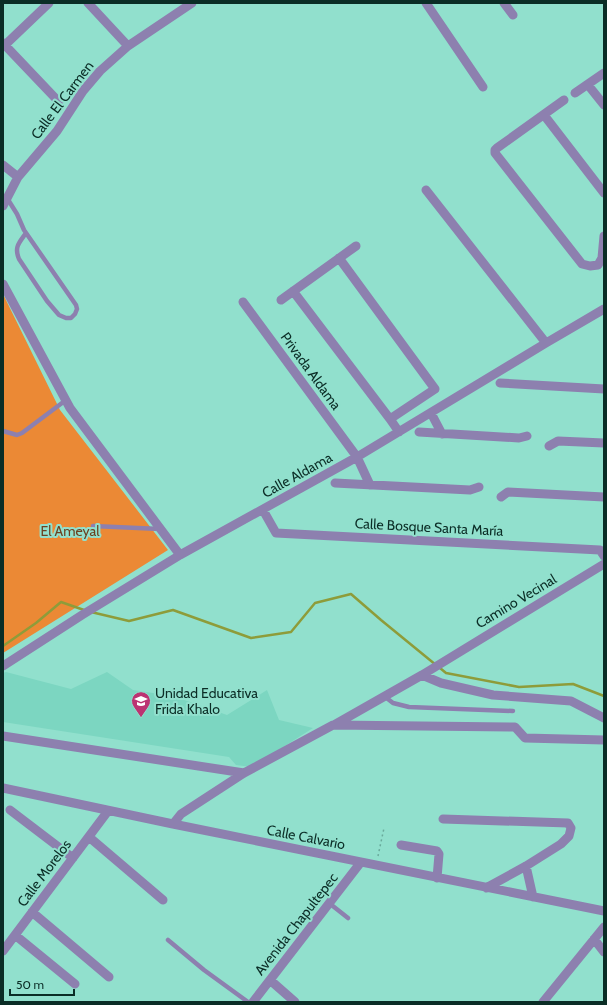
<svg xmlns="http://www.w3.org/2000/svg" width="607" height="1005" font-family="Cabin,sans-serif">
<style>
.built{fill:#7cd6c1}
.green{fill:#eb8935}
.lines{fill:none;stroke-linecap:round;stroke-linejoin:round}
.stream{stroke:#8e9c3a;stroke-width:2.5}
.path{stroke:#69aa9b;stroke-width:1.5;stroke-dasharray:2 3;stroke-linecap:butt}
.lane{stroke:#8d80af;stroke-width:4.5}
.street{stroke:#8d80af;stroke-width:9}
.labels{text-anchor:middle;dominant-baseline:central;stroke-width:4;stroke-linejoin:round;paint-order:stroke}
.street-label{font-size:14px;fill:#0b2d26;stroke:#91e0cd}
.park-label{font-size:14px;fill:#6b4221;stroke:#91e0cd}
.poi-label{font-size:14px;fill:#0b2d26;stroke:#91e0cd;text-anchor:start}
</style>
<rect width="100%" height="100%" fill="#91e0cd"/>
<path class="built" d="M 6,672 L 71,689 L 107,672 L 133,690 L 173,696 L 227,715 L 267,690 L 279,720 L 313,728 L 252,767 L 236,765 L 229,757 L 3,722 L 3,673 Z"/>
<path class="green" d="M 3,294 L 60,410 L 168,550 L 3,653 Z"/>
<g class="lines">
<path class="stream" d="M 91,612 L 129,621 L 173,610 L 251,638 L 291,632 L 315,603 L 351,594 L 381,620 L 436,665
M 3,646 L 36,623 L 61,602 L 84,610
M 440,668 L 446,673 L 519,687 L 573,684 L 604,696"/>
<path class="path" d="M 378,856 L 384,828"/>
<path class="lane" d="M 7,198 L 17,214 L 24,230 L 76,305 L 77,309 L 75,314 L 71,318 L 66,318 L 59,315 L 47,301 L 19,259 C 14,247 19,243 26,233
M 3,431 L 17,435 L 22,433 L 66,400
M 93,526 L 160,529
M 384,696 L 393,703 L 409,707 L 513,711
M 329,903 L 348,918
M 168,940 L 204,970 L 248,1002"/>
<path class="street" d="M 88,3 L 128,46
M 426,3 L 483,87
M 504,3 L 513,15
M 3,43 L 59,102
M 5,45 L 49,3
M 588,85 L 604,105
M 575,93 L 604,73
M 564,100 L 497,148 L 495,150 L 495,153 L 582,264 L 590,266 L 598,265 L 602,258 L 604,236
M 544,115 L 604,193
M 3,165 L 18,177
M 426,190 L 546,343
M 3,206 L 18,177 L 57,131 L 83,91 L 100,71 L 128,46 L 192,3
M 339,258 L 435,389 L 390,419
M 3,284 L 70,408 L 180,555
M 293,291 L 390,419 L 399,432
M 281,300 L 356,246
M 243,302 L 357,457 L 370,485
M 500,383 L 604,389
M 431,413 L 442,434
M 419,432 L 519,438 L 527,436
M 549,446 L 558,441 L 604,443
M 335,483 L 470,490 L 479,487
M 501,497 L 508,492 L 604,497
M 263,510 L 276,533 L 600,550 L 604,556
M 3,666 L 82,615 L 180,555 L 357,457 L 546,343 L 604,309
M 422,675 L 441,683 L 493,695 L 571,701 L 604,718
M 334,725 L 422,675 L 604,564
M 3,736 L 244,773
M 3,788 L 173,824 L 604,911
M 10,810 L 73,858
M 443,819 L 568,823 L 571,828 L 569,836 L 561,844 L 526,866 L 486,888
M 173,824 L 181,814 L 244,773 L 333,725 L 515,727 L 525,738 L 604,740
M 89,837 L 163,900
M 401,845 L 437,851 L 439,854 L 437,878
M 526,866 L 533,897
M 32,912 L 109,977
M 15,935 L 75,984
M 594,939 L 604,952
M 3,951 L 108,811
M 270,980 L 295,1002
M 253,1002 L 361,862
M 543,1002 L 604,927"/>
</g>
<defs>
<symbol id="school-pin" viewBox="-11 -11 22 30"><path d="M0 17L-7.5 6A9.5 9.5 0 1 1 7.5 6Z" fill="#bc3372" stroke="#91e0cd"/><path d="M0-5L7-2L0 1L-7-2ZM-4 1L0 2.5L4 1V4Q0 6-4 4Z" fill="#fff"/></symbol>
</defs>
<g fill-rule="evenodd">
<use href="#school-pin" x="130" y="690" width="22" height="30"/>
</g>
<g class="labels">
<g class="street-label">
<text transform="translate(62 100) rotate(-53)">Calle El Carmen</text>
<text transform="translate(311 371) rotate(54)">Privada Aldama</text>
<text transform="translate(297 475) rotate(-29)">Calle Aldama</text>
<text transform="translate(429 527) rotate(3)">Calle Bosque Santa María</text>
<text transform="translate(516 601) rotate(-31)">Camino Vecinal</text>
<text transform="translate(306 837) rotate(11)">Calle Calvario</text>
<text transform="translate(44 873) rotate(-53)">Calle Morelos</text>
<text transform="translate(296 924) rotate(-52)">Avenida Chapultepec</text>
</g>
<g class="park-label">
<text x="70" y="531">El Ameyal</text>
</g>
<g class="poi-label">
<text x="155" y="693">Unidad Educativa<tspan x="155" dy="16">Frida Khalo</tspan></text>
</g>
</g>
<rect width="607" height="1005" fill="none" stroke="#0b2d26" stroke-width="8"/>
<path d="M10 989v6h64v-6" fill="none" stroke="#0b2d26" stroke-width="2"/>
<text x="16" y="989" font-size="12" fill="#0b2d26" stroke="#91e0cd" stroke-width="3" paint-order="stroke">50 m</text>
</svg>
